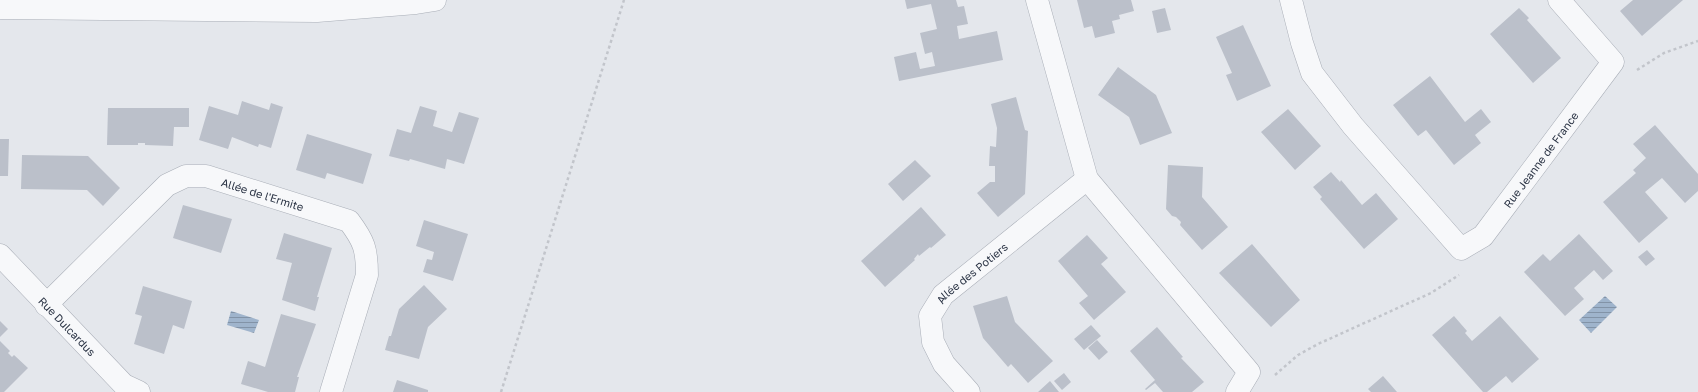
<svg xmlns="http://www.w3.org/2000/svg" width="1698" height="392" font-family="'Golos Text',sans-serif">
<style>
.water{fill:url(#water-rules)}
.building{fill:#bbc0ca}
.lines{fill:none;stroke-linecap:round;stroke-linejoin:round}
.minor-casing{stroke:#a9aeb7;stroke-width:23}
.path{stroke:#c2c5cb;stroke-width:2.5;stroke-dasharray:3 3;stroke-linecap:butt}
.minor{stroke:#f7f8fa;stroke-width:22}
.labels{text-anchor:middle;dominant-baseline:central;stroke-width:3.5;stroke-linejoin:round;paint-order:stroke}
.street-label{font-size:11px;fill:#2b3445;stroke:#f4f6f9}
</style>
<defs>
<pattern id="water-rules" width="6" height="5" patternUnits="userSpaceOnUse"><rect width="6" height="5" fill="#9fb4cc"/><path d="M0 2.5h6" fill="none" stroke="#8293a7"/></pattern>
</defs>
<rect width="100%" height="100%" fill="#e4e7ec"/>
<path class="water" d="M 1605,296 L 1617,307 L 1591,333 L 1579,320 Z
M 231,311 L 259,320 L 254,333 L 227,325 Z"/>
<path class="building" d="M 905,0 L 956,0 L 958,7 L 964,6 L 968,24 L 957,26 L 959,39 L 997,31 L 1003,60 L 899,81 L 894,57 L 916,52 L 920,69 L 935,66 L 932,52 L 925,54 L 920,33 L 937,29 L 931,4 L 907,9 Z
M 1077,0 L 1131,0 L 1134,11 L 1119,15 L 1120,19 L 1112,21 L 1115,33 L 1095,38 L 1092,26 L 1084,28 Z
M 1633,0 L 1683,0 L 1642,36 L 1620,11 Z
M 1165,8 L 1171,30 L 1157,33 L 1152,11 Z
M 1519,8 L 1529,18 L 1527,20 L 1561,58 L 1533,83 L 1490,34 Z
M 1243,25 L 1271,86 L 1237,101 L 1226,75 L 1232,73 L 1216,37 Z
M 1118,67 L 1156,95 L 1172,133 L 1140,145 L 1129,117 L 1098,95 Z
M 1430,76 L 1465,122 L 1481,109 L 1491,122 L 1475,135 L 1481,143 L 1454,165 L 1426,130 L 1418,136 L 1393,105 Z
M 1016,97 L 1025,130 L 1028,131 L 1025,194 L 998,217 L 977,193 L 990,182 L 995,182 L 995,166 L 989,166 L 990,146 L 996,147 L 997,128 L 991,104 Z
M 242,101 L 269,110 L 271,103 L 283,107 L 271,148 L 259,144 L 258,147 L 232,137 L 228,149 L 199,140 L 209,106 L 238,115 Z
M 420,106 L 437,111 L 433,126 L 452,132 L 459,112 L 479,118 L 464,164 L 447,159 L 445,169 L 410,159 L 409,161 L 389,156 L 397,129 L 411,133 Z
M 108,108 L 189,108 L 189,127 L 174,127 L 173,146 L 145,145 L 145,143 L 138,143 L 138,145 L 107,145 Z
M 1288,109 L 1321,146 L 1295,170 L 1261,132 Z
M 1655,125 L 1698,174 L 1698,191 L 1685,203 L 1662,178 L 1645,192 L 1668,218 L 1639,243 L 1603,202 L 1636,173 L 1633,170 L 1646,158 L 1633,144 Z
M 307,134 L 372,154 L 363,184 L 327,173 L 325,179 L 296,170 Z
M 0,139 L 9,139 L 8,176 L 0,176 Z
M 22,155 L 88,156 L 120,188 L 103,206 L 87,190 L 21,189 Z
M 915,160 L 931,176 L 903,201 L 888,184 Z
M 1168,165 L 1203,167 L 1202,197 L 1228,227 L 1202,250 L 1180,225 L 1181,222 L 1176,217 L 1172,216 L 1166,209 Z
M 1331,172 L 1340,182 L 1341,180 L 1362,205 L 1376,193 L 1398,219 L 1364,249 L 1320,199 L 1322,197 L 1313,187 Z
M 183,205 L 232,219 L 221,253 L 173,238 Z
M 921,207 L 946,235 L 931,248 L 930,247 L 919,256 L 918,254 L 914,259 L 915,260 L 885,287 L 861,261 Z
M 424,220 L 468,234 L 453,281 L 423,272 L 427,259 L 432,260 L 434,252 L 416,246 Z
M 284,233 L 332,248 L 317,297 L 319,297 L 315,311 L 282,300 L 292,263 L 276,259 Z
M 1579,234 L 1613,271 L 1603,280 L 1594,270 L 1574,288 L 1584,299 L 1565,316 L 1524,272 L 1543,254 L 1550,261 Z
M 1087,235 L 1108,258 L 1101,264 L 1126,292 L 1094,320 L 1079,303 L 1088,296 L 1058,261 Z
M 1252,244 L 1300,300 L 1271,327 L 1219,273 Z
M 1647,250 L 1655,259 L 1646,266 L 1638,257 Z
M 424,285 L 447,309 L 428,327 L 419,359 L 385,350 L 389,336 L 391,336 L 399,309 Z
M 143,286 L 192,301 L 184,329 L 173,325 L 164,354 L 134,344 L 142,316 L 135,314 Z
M 1007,296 L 1015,322 L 1053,361 L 1028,383 L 1011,364 L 1008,367 L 983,338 L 973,306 Z
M 281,314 L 316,324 L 297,377 L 299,377 L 295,392 L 268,392 L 241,384 L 248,361 L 265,367 Z
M 1454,316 L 1467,331 L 1465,333 L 1472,341 L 1500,316 L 1539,359 L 1512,383 L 1506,376 L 1487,392 L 1483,392 L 1432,335 Z
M 0,321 L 8,329 L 0,337 Z
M 1091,325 L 1101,336 L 1084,350 L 1074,339 Z
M 1157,327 L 1183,357 L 1181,358 L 1204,382 L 1192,392 L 1163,392 L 1155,383 L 1146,390 L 1145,389 L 1155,380 L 1130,351 Z
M 1097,340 L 1108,352 L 1099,360 L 1088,348 Z
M 0,341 L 10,351 L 8,353 L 12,357 L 14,355 L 28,368 L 4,392 L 0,392 Z
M 1064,373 L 1071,382 L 1062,390 L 1054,381 Z
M 1383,376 L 1397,392 L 1371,392 L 1368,389 Z
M 397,380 L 428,390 L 428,392 L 393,392 Z
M 1050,381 L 1059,392 L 1038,392 Z"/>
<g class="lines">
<defs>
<g id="minor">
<path d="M 1037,0 L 1087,179 L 1249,372 L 1237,392"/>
<path id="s1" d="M 1291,0 L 1302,43 L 1312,73 L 1353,126 L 1461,249 L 1483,236 L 1613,62 L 1559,0"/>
<path d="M 0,8 L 317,11 L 416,3 L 435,0"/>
<path id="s2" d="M 0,255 L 124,385 L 139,392"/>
<path id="s3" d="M 46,305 L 167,185 L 186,176 L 206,176 L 349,221 C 364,241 367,249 367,275 L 331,392"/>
<path id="s4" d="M 969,392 L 944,364 L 933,342 L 930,316 L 943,295 L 1087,179"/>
</g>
</defs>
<use href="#minor" class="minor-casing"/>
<path class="path" d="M 1637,70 L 1664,53 L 1698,41
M 1275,375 L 1298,355 L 1318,344 L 1431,293 L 1459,275
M 501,392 L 624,0"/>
<use href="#minor" class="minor"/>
</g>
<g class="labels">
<g class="street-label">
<text stroke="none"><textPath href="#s1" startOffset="428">Rue Jeanne de France</textPath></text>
<text stroke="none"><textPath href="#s3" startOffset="271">Allée de l'Ermite</textPath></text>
<text stroke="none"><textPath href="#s4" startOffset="149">Allée des Potiers</textPath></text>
<text stroke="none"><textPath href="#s2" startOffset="98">Rue Dulcardus</textPath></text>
</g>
</g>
</svg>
